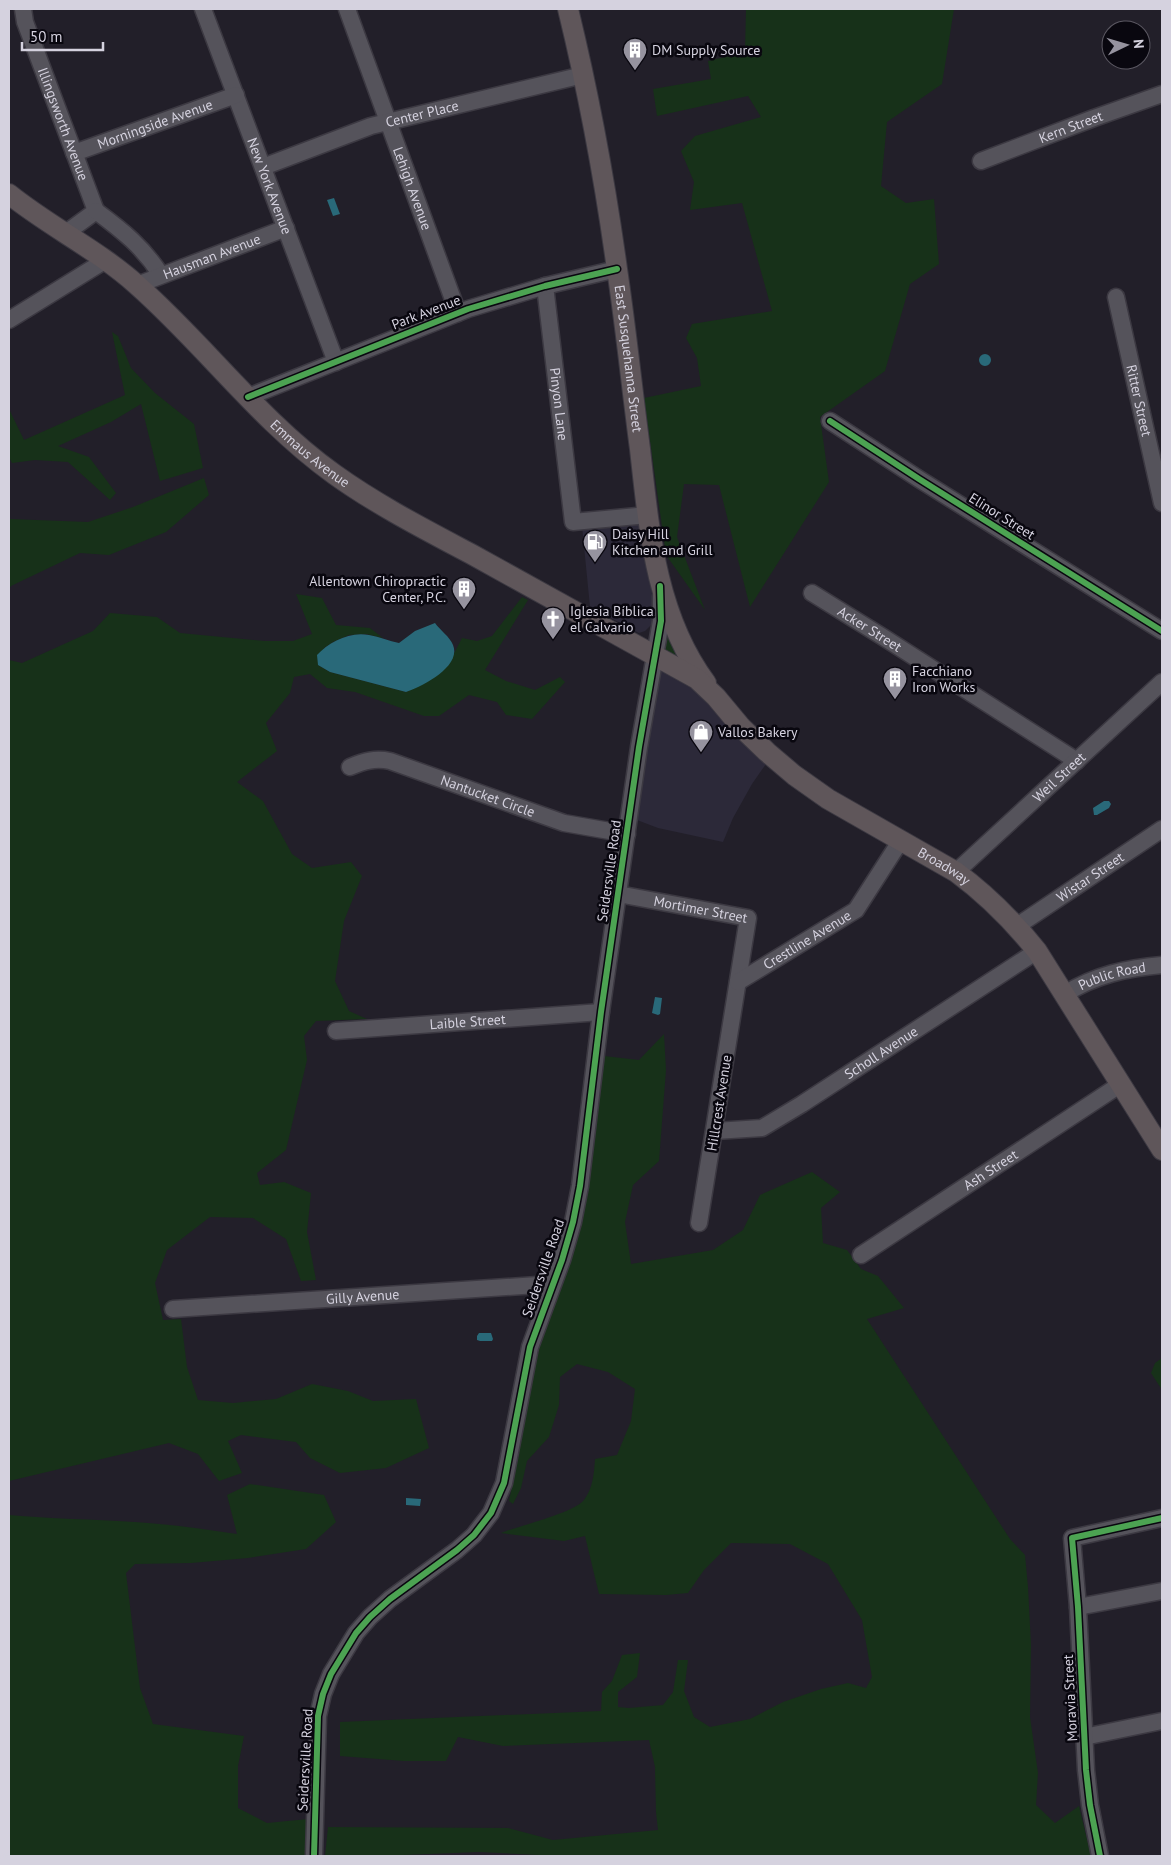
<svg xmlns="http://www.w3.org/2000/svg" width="1171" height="1865" font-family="'PT Sans',sans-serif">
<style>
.commercial{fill:#2c2939}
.green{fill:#173119}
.water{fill:#296979}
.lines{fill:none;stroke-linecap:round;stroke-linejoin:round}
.minor-casing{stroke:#3c3942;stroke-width:19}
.major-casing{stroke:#3c3942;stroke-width:22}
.minor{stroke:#55535b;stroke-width:16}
.major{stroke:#5f565a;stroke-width:20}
.cycleway-casing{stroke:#09070f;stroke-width:9}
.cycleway{stroke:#4ca352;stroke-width:6}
.labels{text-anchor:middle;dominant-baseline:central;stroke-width:5;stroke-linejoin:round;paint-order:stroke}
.poi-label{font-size:14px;fill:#d5d2df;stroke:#09070f;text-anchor:start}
.street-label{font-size:14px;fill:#d5d2df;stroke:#09070f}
</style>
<rect width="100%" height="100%" fill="#221f29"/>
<path class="commercial" d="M 639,522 L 647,551 L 654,611 L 654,622 L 645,631 L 639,633 L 590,607 L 582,526 Z
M 658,670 L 669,671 L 695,685 L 766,764 L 752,784 L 733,818 L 723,842 L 658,828 L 637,820 L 648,729 Z"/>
<path class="green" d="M 746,9 L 954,9 L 942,84 L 887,122 L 881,186 L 906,203 L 934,199 L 939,264 L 910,284 L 885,371 L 820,417 L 829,482 L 750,607 L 719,485 L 684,484 L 677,537 L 705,610 L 666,555 L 644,398 L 701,386 L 697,358 L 686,338 L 692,324 L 772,311 L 742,203 L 690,210 L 694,182 L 681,151 L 695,136 L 761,117 L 748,96 L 657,116 L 653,89 L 711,79 L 708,61 L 745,52 Z
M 112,332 L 118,336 L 131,368 L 155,393 L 194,424 L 203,468 L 160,481 L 141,404 L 111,422 L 58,446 L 89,457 L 116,493 L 110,500 L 68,462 L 35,460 L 12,463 L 9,457 L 9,409 L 24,440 L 125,395 Z
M 204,478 L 209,495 L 166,532 L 109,555 L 80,553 L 11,586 L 9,589 L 9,517 L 10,519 L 88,522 L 133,507 Z
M 296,594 L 322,598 L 336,625 L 370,628 L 383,638 L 366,634 L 349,635 L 333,642 L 324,648 L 318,665 L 330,672 L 406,692 L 448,665 L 462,638 L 477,641 L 492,636 L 522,597 L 528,600 L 485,670 L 506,681 L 535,690 L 560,677 L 565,682 L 532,719 L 506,715 L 497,702 L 469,695 L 439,716 L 424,716 L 355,692 L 327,688 L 310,674 L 294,677 L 290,693 L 266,723 L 277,751 L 237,782 L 263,801 L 292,854 L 312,868 L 351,862 L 362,876 L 344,921 L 335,981 L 349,1011 L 367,1019 L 316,1021 L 304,1036 L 307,1060 L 286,1150 L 257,1173 L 260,1185 L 284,1182 L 311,1193 L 307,1232 L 316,1280 L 301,1281 L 286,1239 L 253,1218 L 210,1217 L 167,1250 L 155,1283 L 163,1320 L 181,1319 L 187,1367 L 198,1400 L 233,1403 L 276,1399 L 312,1384 L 348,1391 L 373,1401 L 416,1399 L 429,1448 L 386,1468 L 340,1473 L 310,1458 L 296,1442 L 241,1435 L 228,1441 L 242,1473 L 219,1481 L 198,1454 L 169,1443 L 9,1481 L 9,660 L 22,663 L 93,631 L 110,613 L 157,617 L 180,633 L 265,641 L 293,641 L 312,634 Z
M 666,630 L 682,660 L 663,650 Z
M 664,1034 L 666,1070 L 659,1161 L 633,1185 L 625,1222 L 631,1264 L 713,1250 L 743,1230 L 760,1195 L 812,1172 L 840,1192 L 821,1208 L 823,1243 L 847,1250 L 861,1269 L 878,1276 L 904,1308 L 867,1319 L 1010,1539 L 1025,1555 L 1028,1587 L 1031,1645 L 1030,1717 L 1038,1773 L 1036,1805 L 1055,1823 L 1079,1806 L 1091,1856 L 558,1856 L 479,1852 L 379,1856 L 325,1856 L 328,1827 L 508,1828 L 553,1840 L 658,1830 L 656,1812 L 655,1767 L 649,1740 L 503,1746 L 458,1737 L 446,1761 L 404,1761 L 340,1756 L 340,1722 L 601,1711 L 602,1692 L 612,1681 L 622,1655 L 640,1653 L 637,1677 L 618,1692 L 618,1707 L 629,1708 L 663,1705 L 673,1692 L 678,1660 L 688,1660 L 684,1691 L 694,1717 L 710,1727 L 750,1719 L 783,1702 L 821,1689 L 848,1683 L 866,1688 L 872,1677 L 862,1620 L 828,1564 L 790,1544 L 731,1543 L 704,1570 L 688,1593 L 666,1595 L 599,1594 L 585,1536 L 564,1541 L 501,1533 C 518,1526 574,1513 584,1500 C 593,1488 594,1473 595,1459 L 617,1455 L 631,1421 L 635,1389 L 608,1372 L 577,1364 L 560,1377 L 559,1405 L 549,1437 L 527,1461 L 521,1488 L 513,1504 L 509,1501 L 517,1463 L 534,1353 L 604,1056 L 639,1060 Z
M 1162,1358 L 1162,1390 L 1151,1373 L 1155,1363 Z
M 250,1484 L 324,1495 L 336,1522 L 306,1549 L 248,1558 L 191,1563 L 135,1564 L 126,1573 L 140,1688 L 153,1724 L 244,1736 L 238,1766 L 238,1808 L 267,1823 L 308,1819 L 308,1856 L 9,1856 L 9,1515 C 51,1519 92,1519 134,1522 C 169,1524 203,1529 237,1534 L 227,1495 Z"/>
<path class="water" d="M 334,198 L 340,214 L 333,216 L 327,200 Z
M979 360a6 6 0 1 1 12 0a6 6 0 1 1-12 0Z
M 435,623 C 440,630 450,637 453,645 C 462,667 421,687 406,692 L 330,672 L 318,665 L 317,655 C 329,642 350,631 369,635 C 380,637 389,641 399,643 L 415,631 Z
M 1104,801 L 1109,801 L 1111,804 L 1109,808 L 1097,815 L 1094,815 L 1093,808 Z
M 655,997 L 662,998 L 660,1014 L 658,1015 L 652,1013 Z
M 479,1333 L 491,1333 L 493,1339 L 492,1341 L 480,1341 L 477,1340 L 477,1336 Z
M 406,1498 L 421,1499 L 420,1506 L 406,1505 Z"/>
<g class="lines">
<defs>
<g id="minor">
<path id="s1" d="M 23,9 L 25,22 L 96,211 L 66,233"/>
<path id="s2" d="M 203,9 L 336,362"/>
<path id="s3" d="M 347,9 L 458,313"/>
<path id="s4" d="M 74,153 L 236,95"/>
<path id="s5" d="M 981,161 L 1094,118 L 1162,94"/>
<path id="s6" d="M 263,167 L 371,126 L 583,75"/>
<path d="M 96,211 C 123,231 143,247 161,275"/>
<path id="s7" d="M 137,285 L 286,228"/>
<path id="s8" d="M 545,286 L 573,522 L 648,515"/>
<path id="s9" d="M 1116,297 L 1162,503"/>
<path d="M 9,320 L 106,260"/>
<path d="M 248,397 L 468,309 L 545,286 L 617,269"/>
<path d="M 830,421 L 919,479 L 1162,631"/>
<path id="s10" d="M 812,593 L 883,637 L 1077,761"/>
<path id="s11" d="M 350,767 C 364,761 375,758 390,761 L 564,823 L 627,834"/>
<path id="s12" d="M 956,872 L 1162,682"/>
<path id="s13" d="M 618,894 L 748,918 L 699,1223"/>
<path id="s14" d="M 1017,926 L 1162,829"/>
<path id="s15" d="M 738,982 L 856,910 L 901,840"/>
<path id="s16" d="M 1065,994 C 1095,975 1127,968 1162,965"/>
<path id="s17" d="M 336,1031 L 601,1012"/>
<path id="s18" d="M 715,1131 L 762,1128 L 802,1104 L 1037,951"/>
<path id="s19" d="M 861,1255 L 1121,1084"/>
<path id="s20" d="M 173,1309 L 552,1284"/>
<path d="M 1078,1607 L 1162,1591"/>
<path d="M 1084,1737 L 1162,1721"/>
<path d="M 314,1856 L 318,1716 L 323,1694 L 331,1674 L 356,1633 L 370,1617 L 390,1599 L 457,1550 L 474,1535 L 491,1513 L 504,1483 L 530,1347 L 562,1260 L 573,1222 L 580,1186 L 601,1012 L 639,747 L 661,621 L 661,596"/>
<path d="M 1100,1856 L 1090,1805 L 1086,1770 L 1078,1607 L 1072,1538 L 1162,1518"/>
</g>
<g id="major">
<path id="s21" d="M 568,9 C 589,95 605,182 617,269 C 626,329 632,389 640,449 C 649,530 656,616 706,683"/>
<path id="s22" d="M 9,194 C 50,227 98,250 137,285 C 205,345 260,421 334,474 C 377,505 426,530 473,555 C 548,596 622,638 697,679 L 716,697 L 741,727 L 767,752 L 794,775 L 828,799 L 956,872 C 987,895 1013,921 1037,951 L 1162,1150"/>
</g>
</defs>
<use href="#minor" class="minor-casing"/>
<use href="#major" class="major-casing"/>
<use href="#minor" class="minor"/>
<use href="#major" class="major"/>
<defs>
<path id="cycleway" d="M 248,397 L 468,309 L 545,286 L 617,269
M 830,421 L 919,479 L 1162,631
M 314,1856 L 318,1716 L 323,1694 L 331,1674 L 356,1633 L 370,1617 L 390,1599 L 457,1550 L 474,1535 L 491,1513 L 504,1483 L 530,1347 L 562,1260 L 573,1222 L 580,1186 L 601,1012 L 639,747 L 661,621 L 660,586
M 1100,1856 L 1090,1805 L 1086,1770 L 1078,1607 L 1072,1538 L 1162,1518"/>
</defs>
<use href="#cycleway" class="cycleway-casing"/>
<use href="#cycleway" class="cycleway"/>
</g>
<defs>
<symbol id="building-pin" viewBox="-11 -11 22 30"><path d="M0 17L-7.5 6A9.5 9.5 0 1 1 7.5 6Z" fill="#96939f" stroke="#09070f"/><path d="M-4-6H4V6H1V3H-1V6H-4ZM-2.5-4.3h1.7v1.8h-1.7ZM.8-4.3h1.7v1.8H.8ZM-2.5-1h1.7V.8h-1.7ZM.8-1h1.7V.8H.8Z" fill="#fff"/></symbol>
<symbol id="fuel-pin" viewBox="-11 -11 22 30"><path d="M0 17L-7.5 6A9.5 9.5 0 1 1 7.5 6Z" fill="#96939f" stroke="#09070f"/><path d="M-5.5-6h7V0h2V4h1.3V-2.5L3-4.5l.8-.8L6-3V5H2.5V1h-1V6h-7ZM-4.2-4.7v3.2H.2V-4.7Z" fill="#fff"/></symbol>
<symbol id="church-pin" viewBox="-11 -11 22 30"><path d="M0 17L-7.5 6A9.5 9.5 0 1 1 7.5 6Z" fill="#96939f" stroke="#09070f"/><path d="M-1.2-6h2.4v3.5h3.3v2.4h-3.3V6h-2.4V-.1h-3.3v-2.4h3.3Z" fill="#fff"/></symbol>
<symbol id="shop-pin" viewBox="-11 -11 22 30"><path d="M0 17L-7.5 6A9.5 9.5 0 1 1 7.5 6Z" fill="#96939f" stroke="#09070f"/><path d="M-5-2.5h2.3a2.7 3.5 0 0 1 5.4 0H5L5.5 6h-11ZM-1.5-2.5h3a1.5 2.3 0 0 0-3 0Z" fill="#fff"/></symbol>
</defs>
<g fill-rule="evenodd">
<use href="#building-pin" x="621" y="36" width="28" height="38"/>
<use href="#fuel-pin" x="581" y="528" width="28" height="38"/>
<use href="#building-pin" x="450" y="575" width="28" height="38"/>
<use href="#church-pin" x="539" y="605" width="28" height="38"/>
<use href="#building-pin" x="881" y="665" width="28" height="38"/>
<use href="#shop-pin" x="687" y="718" width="28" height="38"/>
</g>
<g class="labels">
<g class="poi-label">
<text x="652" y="50">DM Supply Source</text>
<text x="612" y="534">Daisy Hill<tspan x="612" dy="16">Kitchen and Grill</tspan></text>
<text x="446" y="581" text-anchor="end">Allentown Chiropractic<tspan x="446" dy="16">Center, P.C.</tspan></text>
<text x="570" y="611">Iglesia Bíblica<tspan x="570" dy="16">el Calvario</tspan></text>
<text x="912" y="671">Facchiano<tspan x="912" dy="16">Iron Works</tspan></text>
<text x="718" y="732">Vallos Bakery</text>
</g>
<g class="street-label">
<text stroke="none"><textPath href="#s6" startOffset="168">Center Place</textPath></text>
<text stroke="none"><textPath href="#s1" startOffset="122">Illingsworth Avenue</textPath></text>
<text stroke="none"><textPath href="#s4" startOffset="86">Morningside Avenue</textPath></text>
<text stroke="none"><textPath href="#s5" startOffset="96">Kern Street</textPath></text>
<text stroke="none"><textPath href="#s2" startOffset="189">New York Avenue</textPath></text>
<text stroke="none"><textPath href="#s3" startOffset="191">Lehigh Avenue</textPath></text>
<text stroke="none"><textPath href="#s7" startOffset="80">Hausman Avenue</textPath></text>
<text transform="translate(426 312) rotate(-21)">Park Avenue</text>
<text stroke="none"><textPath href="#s21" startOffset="355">East Susquehanna Street</textPath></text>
<text stroke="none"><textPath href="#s9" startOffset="106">Ritter Street</textPath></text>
<text stroke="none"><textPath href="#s8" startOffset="119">Pinyon Lane</textPath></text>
<text stroke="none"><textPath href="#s22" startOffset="399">Emmaus Avenue</textPath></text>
<text transform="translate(1002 516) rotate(32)">Elinor Street</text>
<text stroke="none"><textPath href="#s10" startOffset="68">Acker Street</textPath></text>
<text stroke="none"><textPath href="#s12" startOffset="140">Weil Street</textPath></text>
<text stroke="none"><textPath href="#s11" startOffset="145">Nantucket Circle</textPath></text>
<text stroke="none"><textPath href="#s22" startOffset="1160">Broadway</textPath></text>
<text transform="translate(609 871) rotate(-82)">Seidersville Road</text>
<text stroke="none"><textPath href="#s14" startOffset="88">Wistar Street</textPath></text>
<text stroke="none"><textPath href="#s13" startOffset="84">Mortimer Street</textPath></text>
<text stroke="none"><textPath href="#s15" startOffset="81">Crestline Avenue</textPath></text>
<text stroke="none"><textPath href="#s16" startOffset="51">Public Road</textPath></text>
<text stroke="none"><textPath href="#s17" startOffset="132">Laible Street</textPath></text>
<text stroke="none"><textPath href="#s18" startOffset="188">Scholl Avenue</textPath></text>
<text transform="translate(719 1103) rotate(-81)">Hillcrest Avenue</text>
<text stroke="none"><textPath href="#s19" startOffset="155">Ash Street</textPath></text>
<text transform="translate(543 1268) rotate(-71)">Seidersville Road</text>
<text stroke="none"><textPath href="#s20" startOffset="190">Gilly Avenue</textPath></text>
<text transform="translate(1070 1698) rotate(-93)">Moravia Street</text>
<text transform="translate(305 1760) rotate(-87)">Seidersville Road</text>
</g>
</g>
<rect width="1171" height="1865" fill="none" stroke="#d5d2df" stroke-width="20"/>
<g transform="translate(1126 45) rotate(85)"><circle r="24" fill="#09070f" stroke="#5b5862"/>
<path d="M0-4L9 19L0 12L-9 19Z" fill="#96939f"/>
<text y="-8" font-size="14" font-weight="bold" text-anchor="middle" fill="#d5d2df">N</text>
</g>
<path d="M22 42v8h81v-8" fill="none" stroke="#d5d2df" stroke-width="2.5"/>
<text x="30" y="42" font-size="15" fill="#d5d2df" stroke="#09070f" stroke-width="4" paint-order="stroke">50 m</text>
</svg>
